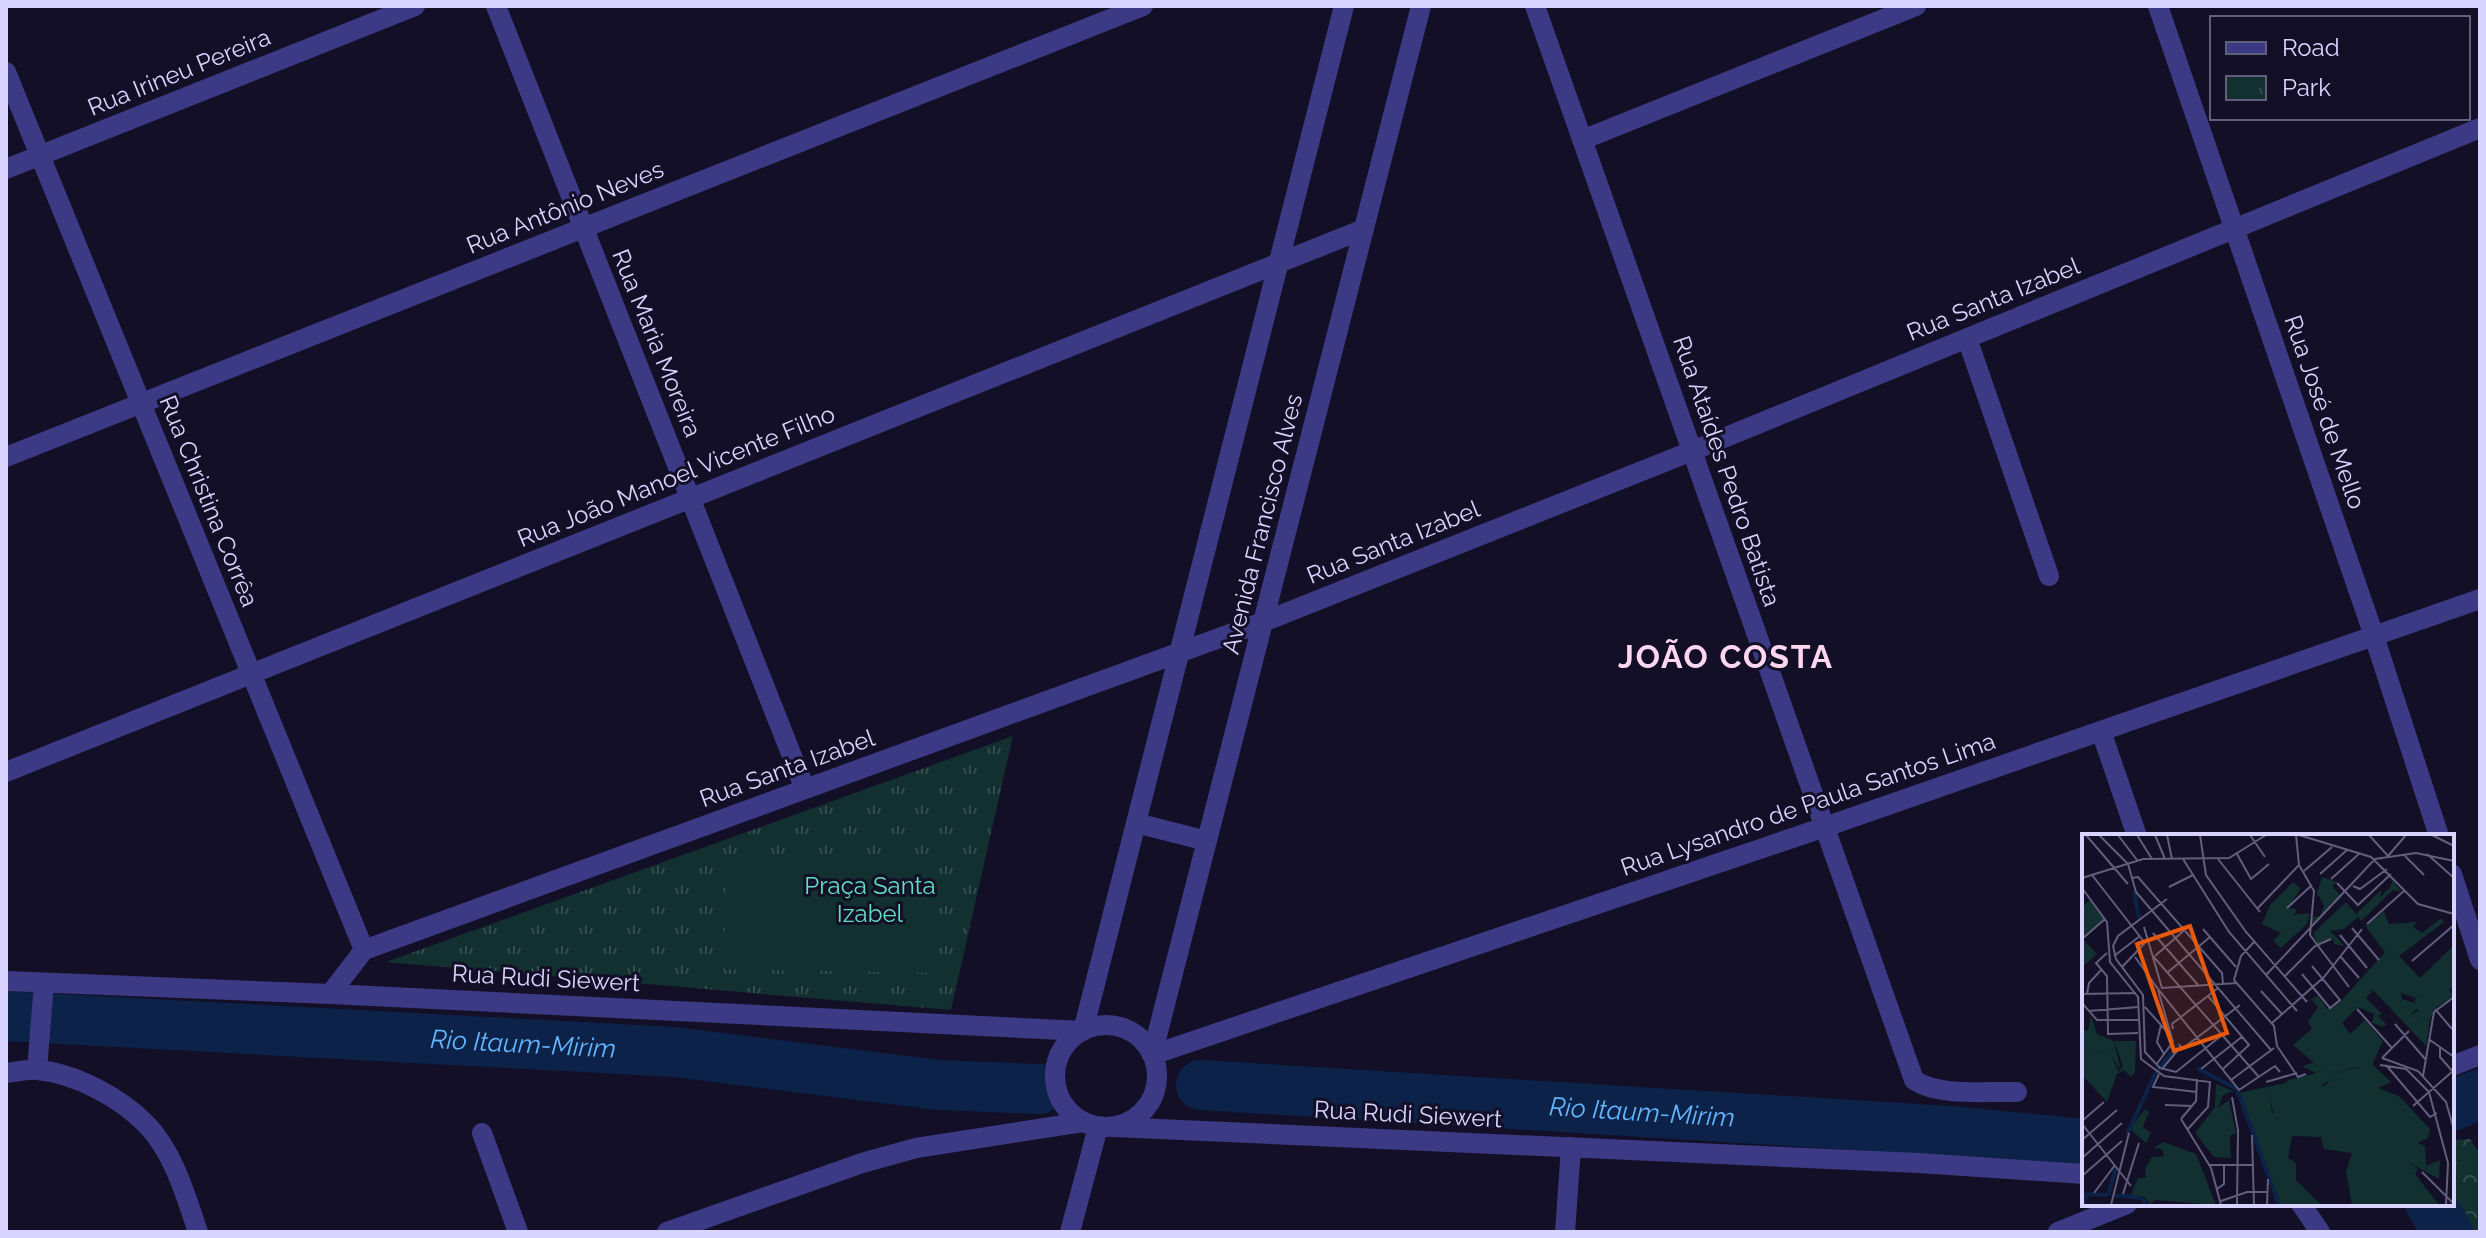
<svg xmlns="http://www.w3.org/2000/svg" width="2486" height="1238" font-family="Raleway,sans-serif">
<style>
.forest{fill:url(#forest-crowns)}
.park{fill:url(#park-tufts)}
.pitch{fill:#12302f}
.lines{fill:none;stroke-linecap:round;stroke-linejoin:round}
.river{stroke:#0c2248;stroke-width:50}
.minor{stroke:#3d3a85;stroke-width:20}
.tertiary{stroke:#3d3a85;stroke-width:20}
.labels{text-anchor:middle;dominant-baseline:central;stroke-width:6;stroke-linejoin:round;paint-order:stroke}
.street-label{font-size:24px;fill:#d9d4ff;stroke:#130f26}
.park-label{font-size:24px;fill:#5fe0c0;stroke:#130f26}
.water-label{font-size:26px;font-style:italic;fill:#62b6ff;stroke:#130f26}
.district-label{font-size:32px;font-weight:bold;letter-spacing:2px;fill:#ffd6f0;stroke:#130f26}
.inset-river{fill:none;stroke:#0c2248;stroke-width:4}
.inset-road{fill:none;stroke:#625e7d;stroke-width:2}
.view{fill:#e8590c;fill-opacity:0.15;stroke:#e8590c;stroke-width:4}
.inset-edge{fill:none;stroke:#d9d4ff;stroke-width:4}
</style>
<defs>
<pattern id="forest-crowns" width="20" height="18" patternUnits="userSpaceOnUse" patternTransform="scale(2)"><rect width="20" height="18" fill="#12302f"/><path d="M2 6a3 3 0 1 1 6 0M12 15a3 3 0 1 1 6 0" fill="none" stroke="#344d4e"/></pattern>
<pattern id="park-tufts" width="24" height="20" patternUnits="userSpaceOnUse" patternTransform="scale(2)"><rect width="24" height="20" fill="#12302f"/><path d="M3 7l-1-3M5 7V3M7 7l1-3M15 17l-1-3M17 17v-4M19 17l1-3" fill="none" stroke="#344d4e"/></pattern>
</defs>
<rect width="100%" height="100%" fill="#130f26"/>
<path class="forest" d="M 2470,1139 L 2480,1154 L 2480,1232 L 2428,1232 L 2411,1204 L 2452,1204 L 2452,1140 Z"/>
<path class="park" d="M 1013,736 L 951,1010 L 386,962 Z"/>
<path class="pitch" d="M 726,862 L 936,865 L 934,973 L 724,969 Z"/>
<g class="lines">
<g class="river">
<path id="s1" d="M 6,1016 L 675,1052 L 939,1085 L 1040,1089"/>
<path id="s2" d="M 1201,1085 L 1951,1131 L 2084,1144"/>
<path d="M 2452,1106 L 2480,1094"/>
<path d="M 2430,1204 L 2448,1232"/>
</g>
<path class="minor" d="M 496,6 L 805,789
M 1535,6 L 1914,1080 C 1939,1097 1987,1091 2017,1092
M 2158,6 L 2374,636 L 2439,836
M 6,72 L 364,950
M 1582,140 L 1916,6
M 6,169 L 415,6
M 1967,338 L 2049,576
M 6,457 L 1143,6
M 2101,731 L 2137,836
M 6,772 L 1364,229
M 1136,823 L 1207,841
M 2452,874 L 2480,960
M 6,981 L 330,994 L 1083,1031 L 1344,6
M 330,994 L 364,950 L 1263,622 L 1692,451 L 2480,128
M 1152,1055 L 1421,6
M 2452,1066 L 2480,1055
M 37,1070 L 44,983
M 1114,1127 L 1919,1163 L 2084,1174
M 482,1133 L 518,1232
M 2301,1204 L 2320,1232
M 1070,1232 L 1098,1127
M 1565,1232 L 1571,1147
M 2058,1232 L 2127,1204"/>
<path class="tertiary" d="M1055 1076a51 51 0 1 1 102 0a51 51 0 1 1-102 0Z
M 1152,1055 L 1825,827 L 2480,599
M 6,1073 C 16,1072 27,1069 37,1070 C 75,1073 121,1098 147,1125 C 174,1153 186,1197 198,1232
M 667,1232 L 862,1163 L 916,1148 L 1083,1122"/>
</g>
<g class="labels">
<g class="street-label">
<text transform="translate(179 72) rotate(-22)">Rua Irineu Pereira</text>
<text transform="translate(565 207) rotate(-22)">Rua Antônio Neves</text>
<text transform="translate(1993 299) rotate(-22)">Rua Santa Izabel</text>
<text transform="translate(657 343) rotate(68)">Rua Maria Moreira</text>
<text transform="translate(2325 412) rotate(71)">Rua José de Mello</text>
<text transform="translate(1727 471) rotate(71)">Rua Ataídes Pedro Batista</text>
<text transform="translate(676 476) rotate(-22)">Rua João Manoel Vicente Filho</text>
<text transform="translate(209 501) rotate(68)">Rua Christina Corrêa</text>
<text transform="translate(1262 524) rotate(-76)">Avenida Francisco Alves</text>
<text transform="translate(1393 542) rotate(-22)">Rua Santa Izabel</text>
<text transform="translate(787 768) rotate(-20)">Rua Santa Izabel</text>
<text transform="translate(1808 804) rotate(-19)">Rua Lysandro de Paula Santos Lima</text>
<text transform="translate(546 978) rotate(3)">Rua Rudi Siewert</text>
<text transform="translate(1408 1114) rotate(3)">Rua Rudi Siewert</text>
</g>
<g class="park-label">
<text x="870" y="885">Praça Santa<tspan x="870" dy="28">Izabel</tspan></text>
</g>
<g class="water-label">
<text stroke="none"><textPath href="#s1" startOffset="518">Rio Itaum-Mirim</textPath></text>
<text stroke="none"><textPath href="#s2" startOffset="442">Rio Itaum-Mirim</textPath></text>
</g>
<g class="district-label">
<text x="1726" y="656">JOÃO COSTA</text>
</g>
</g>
<g transform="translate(2082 834)">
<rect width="372" height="372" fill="#130f26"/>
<path d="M 359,146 L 372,162 L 352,175 L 348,186 L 326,182 L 336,177 L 332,167 L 341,155 ZM 9,182 L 15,200 L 32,207 L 39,237 L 29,221 L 10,216 L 2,207 L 0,195 L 6,197 ZM 234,228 L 244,238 L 280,230 L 290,230 L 309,248 L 296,254 L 297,243 L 276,232 L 256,239 L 201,282 L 192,282 L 187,260 L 207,246 L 234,239 L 220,232 Z" fill="#12302f"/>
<path d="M 240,43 L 255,48 L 250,52 L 260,63 L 229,92 L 230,83 L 238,82 L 242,72 L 235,59 ZM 311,46 L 319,58 L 311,56 L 279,87 L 284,92 L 302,77 L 307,90 L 335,88 L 331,93 L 340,99 L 359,84 L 362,88 L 317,122 L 338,144 L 372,111 L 372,153 L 363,158 L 359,146 L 333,164 L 319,159 L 320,165 L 339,171 L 327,182 L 348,186 L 344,212 L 291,156 L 284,164 L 300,180 L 296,182 L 304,190 L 302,193 L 290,189 L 292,180 L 276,173 L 260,189 L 268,200 L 283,186 L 301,207 L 290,231 L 243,238 L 211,211 L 230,195 L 226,188 L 236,173 L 229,165 L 236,162 L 245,175 L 258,168 L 303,118 L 276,83 L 262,95 L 248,97 L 263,112 L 252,110 L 252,105 L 236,111 L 231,99 L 264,68 L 274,80 L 299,56 L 298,63 L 307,55 ZM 211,48 L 219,54 L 206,74 L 215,75 L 212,81 L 228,79 L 225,90 L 199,114 L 191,107 L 199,99 L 180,90 L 188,71 ZM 3,199 L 10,216 L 29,221 L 37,238 L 41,232 L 32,207 L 54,207 L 53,238 L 49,243 L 42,236 L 35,240 L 25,268 L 0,241 ZM 281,232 L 297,243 L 296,254 L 317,262 L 348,295 L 346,304 L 336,309 L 343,312 L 344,332 L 358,326 L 357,345 L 324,327 L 336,335 L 333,340 L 357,371 L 270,371 L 264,338 L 270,319 L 242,315 L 239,303 L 210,302 L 206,324 L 214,329 L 214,346 L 239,371 L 197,371 L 161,266 L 153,260 L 207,248 L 187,260 L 190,279 L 201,282 L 225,258 L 244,251 L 252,240 ZM 134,250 L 151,257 L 141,261 L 136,274 L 147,266 L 154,299 L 148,302 L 149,324 L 132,323 L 113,299 L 133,273 ZM 63,275 L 67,278 L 61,293 L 69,299 L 64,309 L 48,295 ZM 82,308 L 114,320 L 134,371 L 73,366 L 68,371 L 62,362 L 48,362 L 56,344 L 64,344 L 63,335 L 70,323 L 82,322 L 80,315 L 71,314 Z" fill="#12302f"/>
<path d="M 8,66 L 22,85 L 1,105 L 15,120 L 0,133 L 0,73 Z" fill="#12302f"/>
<path class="inset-river" d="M 52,57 L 57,84M 115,234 L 155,255 L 197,371M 45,300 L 73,240 L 95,211M 26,361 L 34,334M 31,361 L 60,364 L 64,371M 2,371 L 4,360 L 26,361"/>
<path class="inset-road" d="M 4,1 L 46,50M 17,1 L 46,30 L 54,58 L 189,216M 36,1 L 55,26M 55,1 L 70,25M 73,1 L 83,25M 85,1 L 90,25M 118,1 L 124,41 L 164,98 L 225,168M 168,1 L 183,23M 214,1 L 217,31 L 232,57 L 228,101 L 267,153M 217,1 L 289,23 L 336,70 L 372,80M 287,1 L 306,22 L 324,1M 350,1 L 372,12M 155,20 L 169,45 L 187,30M 345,20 L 372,44M 323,22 L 342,41M 101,25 L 147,98 L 215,177M 136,25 L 178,78M 222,37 L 250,13M 238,40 L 265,16M 10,41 L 63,109M 0,44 L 61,25 L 147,24 L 184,1M 50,44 L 56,43 L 140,139 L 141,150M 249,45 L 278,19M 255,49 L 276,71 L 309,40M 271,52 L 278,55 L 305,35M 87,53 L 111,41M 0,54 L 25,88 L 28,128 L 56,163 L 59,225 L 82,242 L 128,248 L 126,273 L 105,296M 85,65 L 36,102 L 31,112 L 34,125 L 61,161 L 63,218 L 78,234 L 94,238 L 140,201M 205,74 L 230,51M 175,75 L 217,31M 285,90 L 323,56M 62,93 L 80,154 L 155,149M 270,94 L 297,126M 121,95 L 154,133M 71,99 L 116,151M 258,101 L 285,134M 0,105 L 23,85M 172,108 L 159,122 L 152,146 L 192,192 L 195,212 L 216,243 L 224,240M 25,119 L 14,129 L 25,142 L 26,200 L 56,199M 70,121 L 177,243M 32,122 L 58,102M 73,122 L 107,92M 258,122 L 277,144M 53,123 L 76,155M 330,127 L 372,91M 40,133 L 63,109M 86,138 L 128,103M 220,140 L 248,174 L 258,166 L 230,132M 184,141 L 293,25 L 334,19 L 372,27M 203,142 L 233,112 L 249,105M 76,155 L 157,256 L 193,232 L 198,238M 179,157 L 200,180M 0,160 L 54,159M 5,160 L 7,149 L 20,135M 126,162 L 167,211 L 141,235M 0,169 L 15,186 L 57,186M 63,173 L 87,200M 275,175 L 310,214M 353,175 L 370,195M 6,177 L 57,173M 190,189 L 242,143 L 280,95M 313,190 L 344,226M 79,191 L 75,208 L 82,220M 91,195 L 90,190 L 136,154M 348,206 L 372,223M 97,210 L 100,215 L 158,171M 358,213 L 358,223 L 372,239M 300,224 L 336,237 L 364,268 L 372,296M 300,224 L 327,197M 74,231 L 91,208 L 76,156M 298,231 L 324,235 L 347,258 L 331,272M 304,231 L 348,283 L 355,279M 80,235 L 96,216M 119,235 L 161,202M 77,240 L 71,253 L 115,258M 341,242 L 352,178 L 372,163M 149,246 L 192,214M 184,248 L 215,239M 150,263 L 156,296 L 155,371M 83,271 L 111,272M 99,285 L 129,334 L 139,371M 99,285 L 114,267 L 115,245M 0,287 L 22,268M 0,290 L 49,352M 170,301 L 172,371M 0,306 L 35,276M 0,324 L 40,289M 127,331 L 172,331M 340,338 L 372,370M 0,342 L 40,307M 135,355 L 142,350 L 142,331M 12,359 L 33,331M 41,360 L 57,309M 139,367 L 165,358 L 185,358M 29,371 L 47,299M 185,371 L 186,345M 364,371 L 366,329 L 347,258 L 372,236"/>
<path class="view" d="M 108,92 L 145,199 L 92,217 L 55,110 Z"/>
<rect width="372" height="372" class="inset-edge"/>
</g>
<rect width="2486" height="1238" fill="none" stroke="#d9d4ff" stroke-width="16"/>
<rect x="2210" y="16" width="260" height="104" fill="#130f26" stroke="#625e7d" stroke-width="2"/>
<rect x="2226" y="42" width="40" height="12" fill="#3d3a85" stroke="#625e7d" stroke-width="2"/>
<text x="2282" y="56" font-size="24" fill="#d9d4ff">Road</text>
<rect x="2226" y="76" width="40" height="24" fill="url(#park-tufts)" stroke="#625e7d" stroke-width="2"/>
<text x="2282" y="96" font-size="24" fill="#d9d4ff">Park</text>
</svg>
